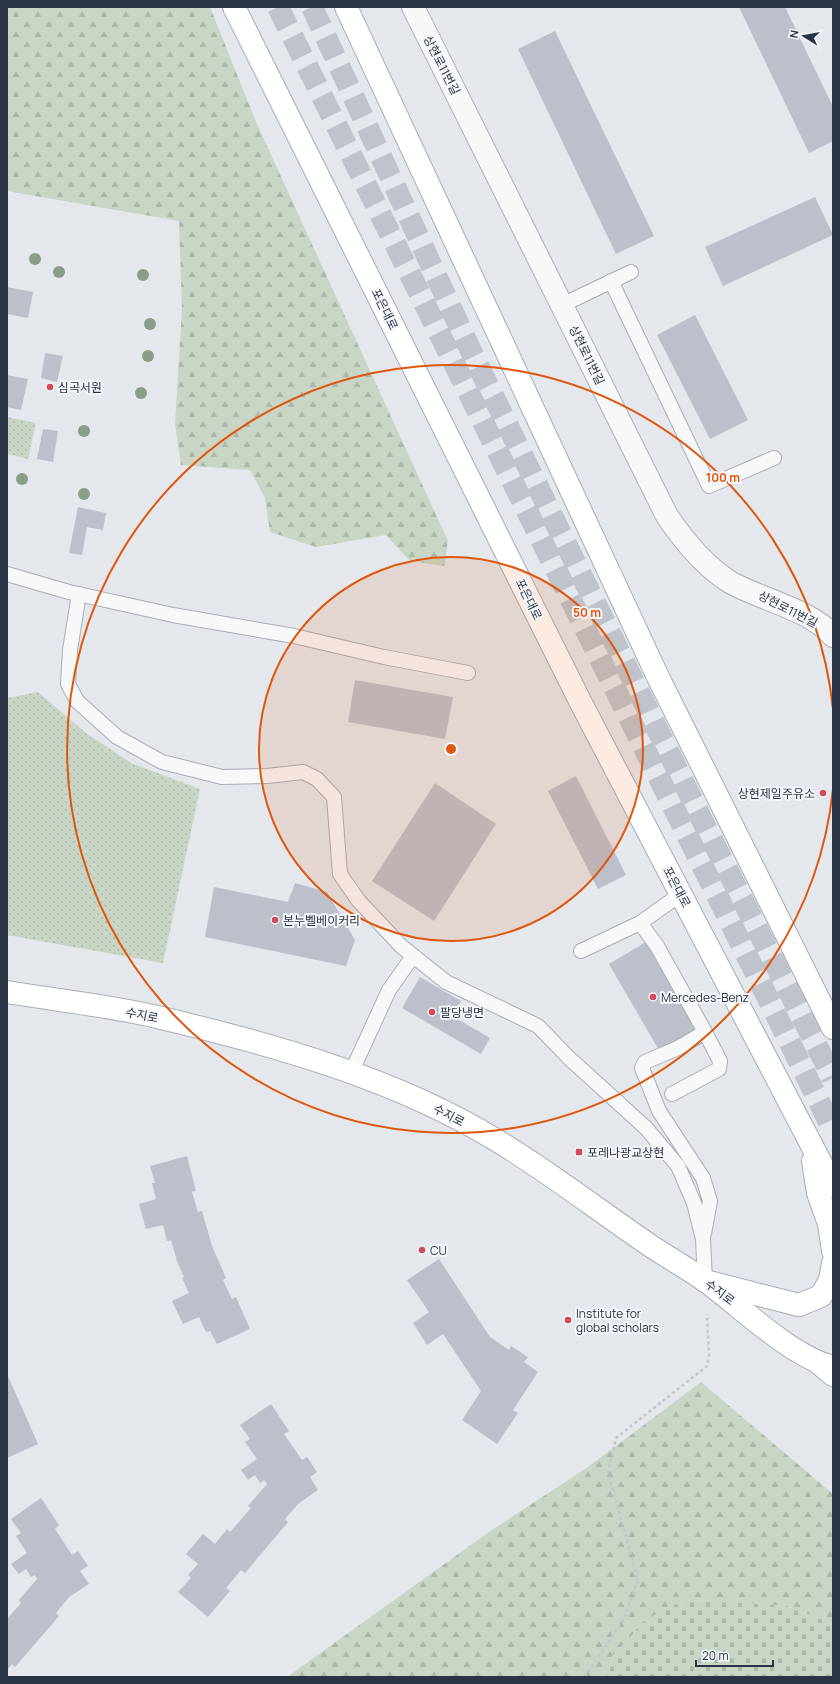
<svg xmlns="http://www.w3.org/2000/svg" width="840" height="1684" font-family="Manrope,'Noto Sans KR',sans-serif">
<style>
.grass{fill:url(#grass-dots)}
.forest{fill:url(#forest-firs)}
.cemetery{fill:url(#cemetery-stones)}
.building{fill:#bbc0ca}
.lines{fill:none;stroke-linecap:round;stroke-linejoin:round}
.primary-tunnel{stroke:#bfc3cb;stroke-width:22;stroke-dasharray:22 11;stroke-linecap:butt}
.service-casing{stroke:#a9aeb7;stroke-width:16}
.minor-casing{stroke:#a9aeb7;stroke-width:24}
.secondary-casing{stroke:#a9aeb7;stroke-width:24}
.primary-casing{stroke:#a3abb8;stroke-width:24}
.path{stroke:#c2c5cb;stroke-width:2.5;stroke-dasharray:3 3;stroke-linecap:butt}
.service{stroke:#f7f8fa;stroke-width:14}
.minor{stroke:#f7f8fa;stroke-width:22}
.secondary{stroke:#fff;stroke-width:22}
.primary{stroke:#fff;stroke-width:22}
.tree{fill:#899d89}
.ring{fill:none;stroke:#df570f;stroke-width:2}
.poi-dot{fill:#d1495b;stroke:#f4f6f9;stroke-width:1.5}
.labels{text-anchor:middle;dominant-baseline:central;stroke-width:4;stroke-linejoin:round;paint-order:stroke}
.street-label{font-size:12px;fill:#2b3445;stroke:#f4f6f9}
.poi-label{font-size:12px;fill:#2b3445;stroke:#f4f6f9;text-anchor:start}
.centre{fill:#df570f;stroke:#f4f6f9;stroke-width:2}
.ring-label{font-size:12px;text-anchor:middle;font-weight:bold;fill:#df570f;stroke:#f4f6f9;stroke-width:4;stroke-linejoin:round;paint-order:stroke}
</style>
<defs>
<pattern id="grass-dots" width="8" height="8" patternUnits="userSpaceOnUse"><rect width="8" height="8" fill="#c9d6c5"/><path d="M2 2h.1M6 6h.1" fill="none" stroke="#adb8ab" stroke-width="1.8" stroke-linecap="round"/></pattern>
<pattern id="forest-firs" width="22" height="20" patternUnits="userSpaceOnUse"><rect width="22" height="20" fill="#c9d6c5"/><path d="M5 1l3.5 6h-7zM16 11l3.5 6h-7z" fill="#adb8ab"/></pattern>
<pattern id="cemetery-stones" width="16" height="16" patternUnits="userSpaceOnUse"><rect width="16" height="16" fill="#c9d6c5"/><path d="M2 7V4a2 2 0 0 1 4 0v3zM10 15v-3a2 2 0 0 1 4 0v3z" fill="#adb8ab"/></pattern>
</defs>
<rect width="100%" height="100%" fill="#e4e7ec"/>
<path class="grass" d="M 7,417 L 36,423 L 28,459 L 7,454 Z
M 38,692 L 86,733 L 131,763 L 200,789 L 163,963 L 7,935 L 7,698 Z"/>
<path class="forest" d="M 7,7 L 210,7 L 256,122 L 448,541 L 444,566 L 410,561 L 386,535 L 316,547 L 270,532 L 265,498 L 250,470 L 181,465 L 175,424 L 182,309 L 179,221 L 7,191 Z
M 701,1382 L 833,1494 L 833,1624 L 787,1606 L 698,1600 L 641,1624 L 625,1644 L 613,1652 L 608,1677 L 287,1677 L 489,1532 L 588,1467 Z"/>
<path class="cemetery" d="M 698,1600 L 787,1606 L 833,1624 L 833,1677 L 608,1677 L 613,1652 L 625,1644 L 641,1624 L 668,1606 Z"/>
<path class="building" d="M 739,7 L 785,7 L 833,107 L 833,141 L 809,153 Z
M 555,31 L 654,236 L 616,254 L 518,49 Z
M 815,197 L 833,235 L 723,286 L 705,247 Z
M 7,287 L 33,292 L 28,318 L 7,314 Z
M 695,315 L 748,420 L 710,439 L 657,335 Z
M 45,353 L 63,356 L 57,382 L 41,378 Z
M 7,375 L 28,379 L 21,410 L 7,407 Z
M 43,429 L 58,431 L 53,462 L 37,459 Z
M 78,507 L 106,513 L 103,530 L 87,527 L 82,555 L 69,553 Z
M 355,680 L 453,697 L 445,739 L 348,722 Z
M 576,776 L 626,875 L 598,889 L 548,791 Z
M 435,783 L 496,824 L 434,921 L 372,881 Z
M 295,883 L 327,892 L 355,940 L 346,966 L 205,937 L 214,887 L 288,902 Z
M 646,942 L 697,1030 L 660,1052 L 609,964 Z
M 420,977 L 461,1001 L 452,1016 L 490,1038 L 481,1054 L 402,1008 Z
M 187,1156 L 196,1191 L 192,1192 L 198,1212 L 202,1211 L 212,1246 L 226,1278 L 223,1280 L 232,1299 L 236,1297 L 250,1329 L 217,1344 L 210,1331 L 206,1332 L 199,1317 L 183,1324 L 172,1301 L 189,1293 L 182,1278 L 184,1277 L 177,1261 L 171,1240 L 167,1241 L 163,1225 L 146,1229 L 139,1204 L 156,1199 L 152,1183 L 155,1183 L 150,1166 Z
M 439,1259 L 490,1337 L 509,1350 L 511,1346 L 528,1357 L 524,1362 L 538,1372 L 513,1410 L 518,1413 L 497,1444 L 462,1420 L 481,1391 L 443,1334 L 427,1345 L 413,1323 L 429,1312 L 407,1280 Z
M 7,1374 L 38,1444 L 7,1458 Z
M 271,1404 L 289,1431 L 284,1434 L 302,1460 L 307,1457 L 317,1472 L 310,1477 L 318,1490 L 299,1503 L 285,1519 L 288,1522 L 245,1573 L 241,1570 L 226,1588 L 230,1591 L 208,1617 L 178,1592 L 191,1578 L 188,1575 L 198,1564 L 186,1554 L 203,1534 L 215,1544 L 227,1529 L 230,1532 L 251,1508 L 248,1506 L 267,1484 L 264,1480 L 260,1483 L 255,1475 L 248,1480 L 241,1470 L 257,1459 L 245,1442 L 250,1439 L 240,1425 Z
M 41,1498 L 59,1525 L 55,1529 L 72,1555 L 78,1551 L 88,1566 L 80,1571 L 89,1584 L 69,1597 L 56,1613 L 59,1616 L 15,1667 L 12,1664 L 7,1670 L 7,1619 L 21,1603 L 19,1600 L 37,1579 L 35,1575 L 31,1577 L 26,1569 L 19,1574 L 11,1564 L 27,1553 L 16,1536 L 21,1533 L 11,1519 Z"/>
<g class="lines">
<path class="primary-tunnel" d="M 278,7 L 833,1130
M 312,7 L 470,349 L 701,818 L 833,1078"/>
<defs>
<path id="service" d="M 611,281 L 709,486 L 774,458
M 562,305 L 631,272
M 7,574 L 69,592 L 173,615 L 294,636 L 384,657 L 468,673
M 79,594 L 70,650 L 68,684 L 77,701 L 117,737 L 162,762 L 222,777 L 267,776 L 303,772 L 317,779 L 334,797 L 340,874 L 358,900 L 401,946 L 446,982 L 538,1026 L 569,1058 L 646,1128 L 678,1166 L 694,1203 L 703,1239 L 705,1281
M 681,894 L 640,923 L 657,946 L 705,1032 L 678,1048 L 645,1062 L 642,1068 L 659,1111 L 703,1178 L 710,1201 L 704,1234
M 581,951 L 640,923
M 351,1073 L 389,990 L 413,956
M 672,1094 L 719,1069 L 720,1061 L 705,1032"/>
<path id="minor" d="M 413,7 L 667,516 C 684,541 704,566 730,582 C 759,599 812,610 833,636"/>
<path id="secondary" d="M 7,992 C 55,1000 105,1005 153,1016 C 268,1043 395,1078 496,1140 C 548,1171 595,1208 645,1242 C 665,1256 687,1268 707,1282 C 742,1308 792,1357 833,1367"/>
<path id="primary" d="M 234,7 L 581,703 L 833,1186
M 346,7 L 658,677 L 833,1028
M 813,1161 L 818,1193 L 829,1224 L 833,1251
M 705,1281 L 799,1305 L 821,1296 L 830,1280 L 833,1263
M 820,1364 L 833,1375"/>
</defs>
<use href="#service" class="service-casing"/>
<use href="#minor" class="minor-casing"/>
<use href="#secondary" class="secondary-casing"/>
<use href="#primary" class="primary-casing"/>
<path class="path" d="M 585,1677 L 624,1619 L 638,1580 L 608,1472 L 616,1438 L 707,1366 L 709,1357 L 707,1314"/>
<use href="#service" class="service"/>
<use href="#minor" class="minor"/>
<use href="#secondary" class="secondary"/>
<use href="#primary" class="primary"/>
</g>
<g class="tree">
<circle cx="35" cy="259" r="6"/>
<circle cx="59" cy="272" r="6"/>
<circle cx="143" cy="275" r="6"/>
<circle cx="150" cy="324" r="6"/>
<circle cx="148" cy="356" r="6"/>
<circle cx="141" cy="393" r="6"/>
<circle cx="84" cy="431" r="6"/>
<circle cx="22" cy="479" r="6"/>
<circle cx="84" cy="494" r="6"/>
</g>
<circle cx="451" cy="749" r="192" fill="#df570f" fill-opacity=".12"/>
<g class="ring">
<circle cx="451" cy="749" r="192"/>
<path d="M833 789A384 384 0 1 1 833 709"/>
</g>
<g class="poi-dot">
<circle cx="50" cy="387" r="4"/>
<circle cx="823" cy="793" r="4"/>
<circle cx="275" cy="920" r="4"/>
<circle cx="653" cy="997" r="4"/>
<circle cx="432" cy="1012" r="4"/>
<rect x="575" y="1148" width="8" height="8" rx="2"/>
<circle cx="422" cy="1250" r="4"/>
<circle cx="568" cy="1320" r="4"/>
</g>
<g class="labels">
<g class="street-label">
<text transform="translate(442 65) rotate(63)">상현로11번길</text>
<text transform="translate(385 309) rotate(64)">포은대로</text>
<text transform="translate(587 355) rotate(64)">상현로11번길</text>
<text transform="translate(529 599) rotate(64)">포은대로</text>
<text transform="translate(788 609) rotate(27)">상현로11번길</text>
<text transform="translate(677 887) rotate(62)">포은대로</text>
<text transform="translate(142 1015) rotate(11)">수지로</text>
<text transform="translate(449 1115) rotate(28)">수지로</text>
<text transform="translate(720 1292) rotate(37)">수지로</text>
</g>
<g class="poi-label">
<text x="58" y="387">심곡서원</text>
<text x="815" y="793" text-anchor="end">상현제일주유소</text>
<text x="283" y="920">본누벨베이커리</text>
<text x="661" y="997">Mercedes-Benz</text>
<text x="440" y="1012">팔당냉면</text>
<text x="587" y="1152">포레나광교상현</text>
<text x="430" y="1250">CU</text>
<text x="576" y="1313">Institute for<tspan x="576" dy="14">global scholars</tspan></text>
</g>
</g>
<circle cx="451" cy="749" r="6" class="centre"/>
<g class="ring-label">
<text x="723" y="482">100 m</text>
<text x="587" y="617">50 m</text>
</g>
<rect width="840" height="1684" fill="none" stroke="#2b3445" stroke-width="16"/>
<g transform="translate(804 36) rotate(281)" stroke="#f4f6f9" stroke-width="3" paint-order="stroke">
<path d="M0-3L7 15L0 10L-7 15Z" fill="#2b3445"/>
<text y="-6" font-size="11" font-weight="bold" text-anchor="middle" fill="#2b3445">N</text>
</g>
<path d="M696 1660v6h77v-6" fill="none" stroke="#2b3445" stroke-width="2"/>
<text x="702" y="1660" font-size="12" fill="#2b3445" stroke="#f4f6f9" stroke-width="3" paint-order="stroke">20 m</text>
</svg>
